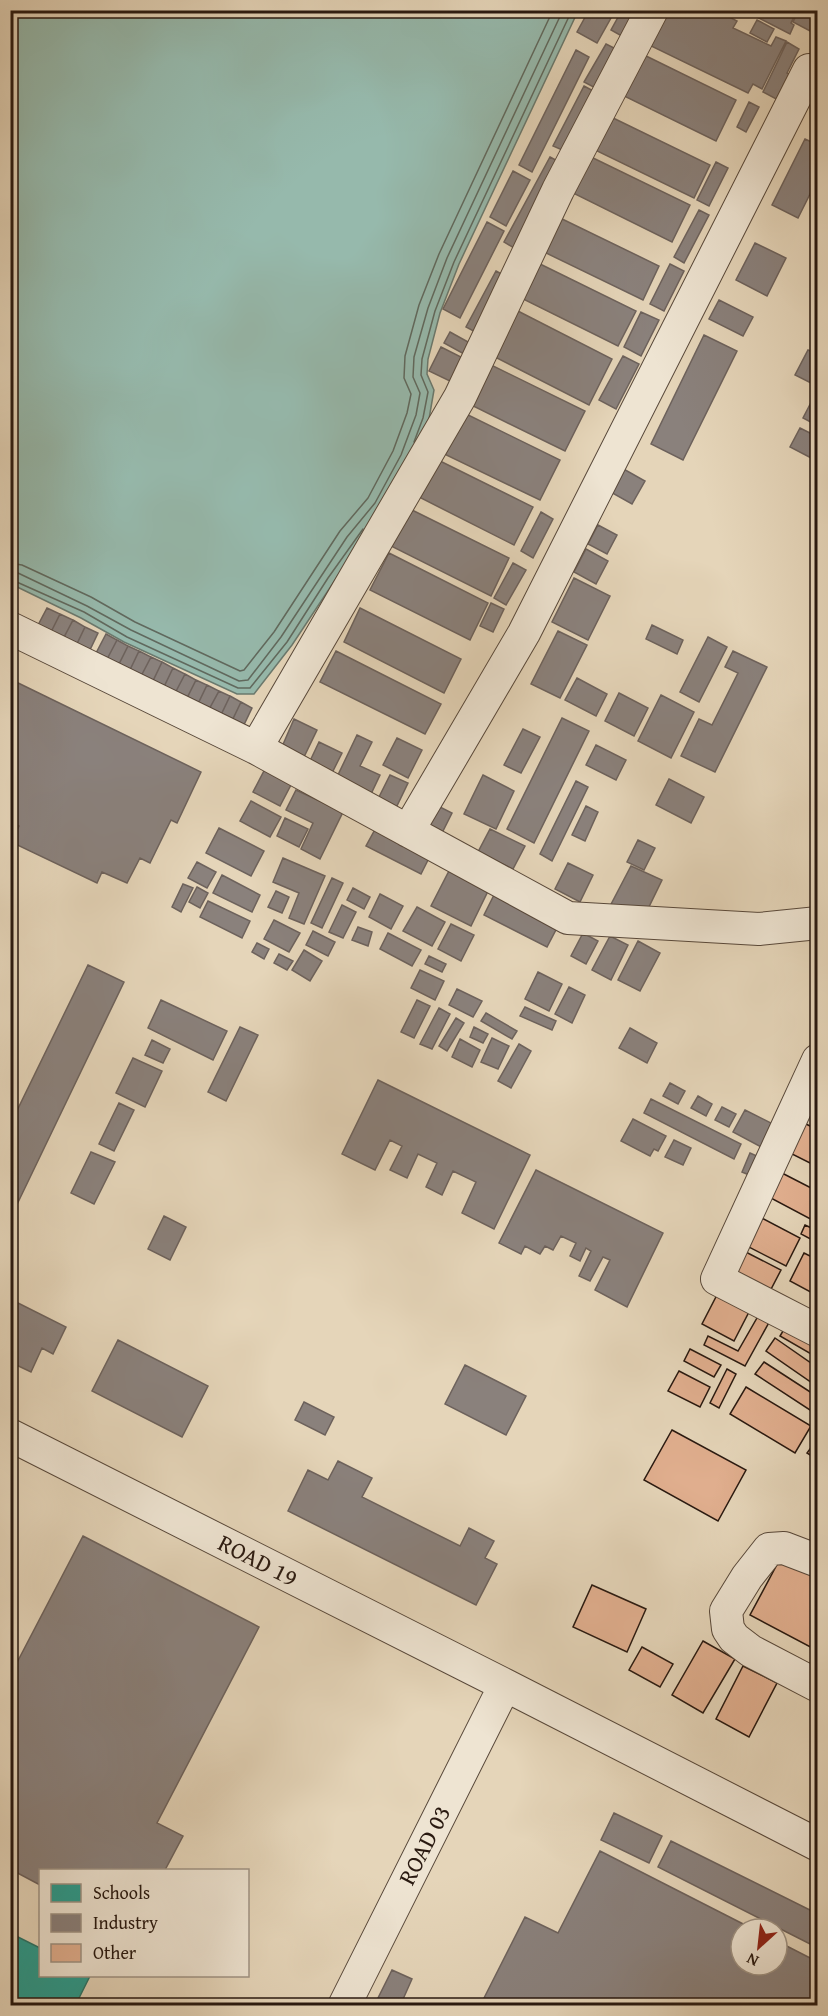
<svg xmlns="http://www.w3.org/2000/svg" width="828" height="2016" font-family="'Gentium Book Plus',serif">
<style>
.water{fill:#96b9ac;stroke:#6a796e;stroke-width:1.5}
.schools{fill:#2a9d8f;stroke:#2a7569;stroke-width:1.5}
.industry{fill:#8a817c;stroke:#6d625c;stroke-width:1.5}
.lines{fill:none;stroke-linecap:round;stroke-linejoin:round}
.shore{stroke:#60695e;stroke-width:1.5}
.building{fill:#e1af8f;stroke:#291910;stroke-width:1.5}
.minor-casing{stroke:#58483a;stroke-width:34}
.minor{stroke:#eee4d2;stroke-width:32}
.labels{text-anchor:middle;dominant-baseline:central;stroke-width:6;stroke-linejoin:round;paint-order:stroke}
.street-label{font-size:24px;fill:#291910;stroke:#eee4d2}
</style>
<rect width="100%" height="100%" fill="#e5d5b9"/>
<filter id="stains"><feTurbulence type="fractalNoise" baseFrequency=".00333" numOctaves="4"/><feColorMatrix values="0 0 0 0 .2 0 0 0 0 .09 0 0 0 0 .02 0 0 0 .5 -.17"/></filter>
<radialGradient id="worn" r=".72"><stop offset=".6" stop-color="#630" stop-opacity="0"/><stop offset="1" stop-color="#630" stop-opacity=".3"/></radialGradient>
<path class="water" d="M 10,11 L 578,11 L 459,264 L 440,313 L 428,359 L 427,374 L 434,390 L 429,419 L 359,544 L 292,645 L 254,694 L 237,694 L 124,642 L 81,618 L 11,584 Z"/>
<path class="schools" d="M 10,1933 L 40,1948 L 40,1976 L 90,1976 L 75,2006 L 10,2006 Z"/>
<path class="industry" d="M 589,10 L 598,10 L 611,18 L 597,43 L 577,32 Z
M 622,10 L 643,10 L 627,39 L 611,30 Z
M 663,10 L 707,10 L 711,12 L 716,10 L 737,21 L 733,28 L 771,46 L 776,37 L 786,41 L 762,89 L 753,84 L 748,93 L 647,44 Z
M 743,10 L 797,10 L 791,23 L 794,25 L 790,34 Z
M 799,10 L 818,10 L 818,22 L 812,32 L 793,22 Z
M 757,20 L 774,29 L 767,42 L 750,33 Z
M 787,42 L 799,49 L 787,73 L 793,75 L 780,101 L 763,92 Z
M 606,44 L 624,53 L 603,92 L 584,82 Z
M 576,50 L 589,57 L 532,172 L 519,165 Z
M 640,53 L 736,100 L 716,141 L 620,94 Z
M 584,86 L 599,94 L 569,153 L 553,146 Z
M 749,102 L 759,107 L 746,132 L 737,127 Z
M 609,116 L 710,165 L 694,198 L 593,149 Z
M 805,139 L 818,145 L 818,178 L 798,218 L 772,205 Z
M 589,156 L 690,205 L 672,242 L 571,192 Z
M 550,157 L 567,166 L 521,252 L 504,242 Z
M 716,162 L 728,168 L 709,206 L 697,200 Z
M 513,171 L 530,180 L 506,226 L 490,217 Z
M 699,210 L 709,215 L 684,263 L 674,257 Z
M 558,217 L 659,266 L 643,300 L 542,251 Z
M 487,222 L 504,231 L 460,318 L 443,309 Z
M 755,243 L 786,258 L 767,296 L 736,280 Z
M 536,262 L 636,311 L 618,346 L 519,297 Z
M 670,264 L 684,271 L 664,311 L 650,304 Z
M 496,271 L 509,278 L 479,334 L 466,327 Z
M 719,300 L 753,317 L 743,336 L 709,319 Z
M 512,308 L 612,359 L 589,405 L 489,354 Z
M 641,312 L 659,320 L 641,356 L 624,347 Z
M 450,332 L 470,343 L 464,354 L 444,343 Z
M 704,335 L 737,351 L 683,460 L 651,444 Z
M 441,347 L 465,359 L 454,383 L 429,371 Z
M 808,350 L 818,354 L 817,386 L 795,375 Z
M 623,356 L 639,364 L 616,409 L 599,400 Z
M 485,362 L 585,411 L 565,451 L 465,402 Z
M 815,395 L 818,396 L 818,426 L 803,418 Z
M 460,411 L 560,460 L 540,500 L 440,452 Z
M 800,428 L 818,437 L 818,455 L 815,460 L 790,447 Z
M 436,459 L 533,507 L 514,545 L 417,496 Z
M 620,467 L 645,481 L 632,504 L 607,490 Z
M 410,509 L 509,558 L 491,596 L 391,546 Z
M 541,512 L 553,519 L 533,558 L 521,551 Z
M 598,525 L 617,535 L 607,554 L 588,544 Z
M 586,549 L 608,561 L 596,584 L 574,572 Z
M 389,553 L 488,603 L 470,640 L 370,590 Z
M 513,563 L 526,570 L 506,605 L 494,598 Z
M 574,578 L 610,596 L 588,640 L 552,622 Z
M 491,603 L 504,609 L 493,632 L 480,626 Z
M 47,608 L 60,614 L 49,636 L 36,629 Z
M 360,608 L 461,659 L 444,693 L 344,642 Z
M 60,614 L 73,620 L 62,641 L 49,636 Z
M 73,620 L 85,627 L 75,648 L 62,641 Z
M 652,625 L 683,640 L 677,654 L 646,639 Z
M 85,627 L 98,633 L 88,654 L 75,648 Z
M 558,631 L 587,645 L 560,698 L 531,684 Z
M 106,634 L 117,640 L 105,663 L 94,657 Z
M 708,637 L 727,647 L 699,702 L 680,692 Z
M 117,640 L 128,646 L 117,668 L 105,663 Z
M 128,646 L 139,651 L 128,674 L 117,668 Z
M 139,651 L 151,657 L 139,680 L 128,674 Z
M 336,651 L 441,704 L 425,734 L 320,682 Z
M 733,651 L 767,667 L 715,772 L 681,756 L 699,719 L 712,725 L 738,673 L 725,667 Z
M 151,657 L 162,662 L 151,685 L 139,680 Z
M 162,662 L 173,668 L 162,691 L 151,685 Z
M 173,668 L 185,674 L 173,697 L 162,691 Z
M 185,674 L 196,680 L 185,702 L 173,697 Z
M 577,678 L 607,694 L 596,716 L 565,700 Z
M 12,680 L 201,772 L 177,823 L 171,820 L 150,863 L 140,858 L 127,883 L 102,872 L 97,883 L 11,842 L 19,826 L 10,822 L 10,684 Z
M 196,680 L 207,685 L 196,708 L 185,702 Z
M 207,685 L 219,691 L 207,713 L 196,708 Z
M 219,691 L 230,696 L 219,719 L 207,713 Z
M 619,693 L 648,708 L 634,736 L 605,721 Z
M 661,695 L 694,712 L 671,758 L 638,741 Z
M 230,696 L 241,702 L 230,725 L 219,719 Z
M 241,702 L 252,708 L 241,731 L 230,725 Z
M 562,718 L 589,731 L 534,843 L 507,829 Z
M 294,719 L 317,730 L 303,759 L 281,749 Z
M 523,729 L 540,737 L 521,773 L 504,765 Z
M 357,735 L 372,742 L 360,766 L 380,775 L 371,794 L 337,777 Z
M 397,738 L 422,750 L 408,778 L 383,765 Z
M 319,742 L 342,753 L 332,773 L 309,763 Z
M 596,745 L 626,760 L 616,780 L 586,765 Z
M 266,767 L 293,781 L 280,806 L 253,792 Z
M 390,775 L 408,783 L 395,810 L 377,801 Z
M 483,775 L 514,791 L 496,829 L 464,814 Z
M 669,779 L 704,797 L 691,823 L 656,805 Z
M 576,781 L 588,787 L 552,861 L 540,854 Z
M 296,790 L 343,812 L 320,859 L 301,849 L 313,823 L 286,810 Z
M 251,801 L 281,817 L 270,837 L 240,821 Z
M 436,805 L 452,813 L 442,833 L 426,824 Z
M 586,806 L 598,812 L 585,841 L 572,835 Z
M 285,818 L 308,829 L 299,847 L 277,836 Z
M 378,824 L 432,852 L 421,874 L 366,846 Z
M 219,828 L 264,851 L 251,876 L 206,853 Z
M 490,829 L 525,846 L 513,869 L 478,852 Z
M 638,840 L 655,848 L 644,870 L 627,862 Z
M 283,858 L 325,876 L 304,924 L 289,918 L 299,893 L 273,882 Z
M 197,862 L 216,872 L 207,888 L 188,878 Z
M 568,863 L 593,875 L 580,902 L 555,889 Z
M 631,866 L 662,880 L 643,919 L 608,910 Z
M 451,867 L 490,887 L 471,926 L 431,906 Z
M 222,875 L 260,895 L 252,912 L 213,893 Z
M 332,878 L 343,883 L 322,928 L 311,923 Z
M 183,884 L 193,888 L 181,912 L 172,907 Z
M 197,887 L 208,893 L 200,908 L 189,902 Z
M 353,888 L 370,897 L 364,909 L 347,900 Z
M 276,891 L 289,897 L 282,913 L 268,907 Z
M 496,891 L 559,924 L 547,947 L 484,915 Z
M 380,894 L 403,906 L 391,929 L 369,917 Z
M 208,901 L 250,921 L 242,938 L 200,917 Z
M 342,905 L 356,912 L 343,938 L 329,932 Z
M 417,907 L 445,922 L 432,946 L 403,931 Z
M 274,920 L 300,933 L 289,952 L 264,939 Z
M 451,924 L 474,935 L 461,961 L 438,949 Z
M 358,927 L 372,932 L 368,946 L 352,940 Z
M 313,931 L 335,942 L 328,956 L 306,945 Z
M 388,933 L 421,950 L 412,966 L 380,949 Z
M 583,933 L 598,941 L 586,964 L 571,956 Z
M 610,936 L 628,945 L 611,980 L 592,970 Z
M 638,941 L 660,953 L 640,991 L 618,980 Z
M 257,943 L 269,949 L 264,959 L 252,952 Z
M 304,950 L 322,961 L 310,981 L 292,970 Z
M 279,954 L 293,961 L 287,970 L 274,963 Z
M 429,956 L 446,964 L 442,972 L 425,964 Z
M 88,965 L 124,982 L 10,1219 L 10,1125 Z
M 420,970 L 444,981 L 435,1000 L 411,988 Z
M 538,972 L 562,984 L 549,1011 L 525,999 Z
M 569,987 L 585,995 L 572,1023 L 555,1014 Z
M 457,989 L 482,1001 L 473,1017 L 449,1005 Z
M 161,1000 L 227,1031 L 213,1060 L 148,1028 Z
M 417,1000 L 430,1006 L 414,1038 L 401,1032 Z
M 525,1007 L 556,1021 L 552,1030 L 520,1016 Z
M 439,1008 L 450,1014 L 432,1049 L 420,1044 Z
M 486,1013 L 517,1031 L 512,1039 L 481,1021 Z
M 456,1018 L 464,1023 L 447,1051 L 439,1046 Z
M 240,1027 L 258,1035 L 226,1101 L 208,1092 Z
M 474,1027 L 488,1034 L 483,1043 L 470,1037 Z
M 630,1028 L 657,1043 L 647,1063 L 619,1048 Z
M 492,1038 L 509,1046 L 498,1069 L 481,1062 Z
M 460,1039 L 480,1050 L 472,1067 L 452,1057 Z
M 152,1040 L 170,1049 L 163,1063 L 145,1055 Z
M 519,1044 L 531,1051 L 511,1088 L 498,1081 Z
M 133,1058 L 162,1071 L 145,1107 L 116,1093 Z
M 378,1080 L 530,1155 L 494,1229 L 462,1213 L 476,1182 L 453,1171 L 442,1195 L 426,1187 L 437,1163 L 418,1154 L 407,1178 L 390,1170 L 402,1146 L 390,1140 L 375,1170 L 342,1154 Z
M 670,1083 L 685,1091 L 678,1104 L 663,1096 Z
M 698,1096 L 712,1104 L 706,1116 L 691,1108 Z
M 651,1099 L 741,1144 L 734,1159 L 644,1113 Z
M 119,1103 L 134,1110 L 114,1151 L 99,1144 Z
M 722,1107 L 736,1114 L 729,1127 L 715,1120 Z
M 745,1110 L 775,1125 L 763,1148 L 733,1132 Z
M 633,1119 L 666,1136 L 658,1151 L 654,1149 L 650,1156 L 621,1141 Z
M 674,1140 L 691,1148 L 683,1165 L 665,1157 Z
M 91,1152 L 115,1162 L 94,1204 L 71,1193 Z
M 750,1153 L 768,1161 L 759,1179 L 742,1172 Z
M 536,1170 L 663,1233 L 627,1307 L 595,1290 L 610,1260 L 603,1257 L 590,1281 L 579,1276 L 591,1251 L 586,1248 L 580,1261 L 570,1256 L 576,1243 L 561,1236 L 553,1250 L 545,1246 L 540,1254 L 525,1246 L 521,1254 L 499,1243 Z
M 164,1216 L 186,1227 L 170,1260 L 148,1249 Z
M 16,1302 L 66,1327 L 53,1354 L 42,1348 L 31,1372 L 10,1362 L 10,1313 Z
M 118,1340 L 208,1386 L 182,1437 L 92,1391 Z
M 465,1365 L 526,1396 L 506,1435 L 445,1404 Z
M 304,1402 L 334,1417 L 325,1435 L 295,1420 Z
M 338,1461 L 372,1478 L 362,1497 L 460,1546 L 469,1528 L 494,1541 L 485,1558 L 497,1564 L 476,1605 L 288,1511 L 308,1470 L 328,1480 Z
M 83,1536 L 259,1627 L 157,1823 L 183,1836 L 165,1870 L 40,1870 L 40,1885 L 10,1869 L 10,1676 Z
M 614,1813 L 662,1836 L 649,1863 L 601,1840 Z
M 671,1841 L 818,1914 L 818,1948 L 658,1867 Z
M 600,1851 L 753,1929 L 741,1929 L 741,1965 L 777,1965 L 777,1941 L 818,1962 L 818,2006 L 480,2006 L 525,1917 L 558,1933 Z
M 392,1970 L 412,1979 L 400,2006 L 374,2006 Z"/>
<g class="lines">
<path class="shore" d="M 414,442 L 423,418 L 428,392 L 421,375 L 422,359 L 435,311 L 454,262 L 572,10
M 10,563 L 22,565 L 91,597 L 135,622 L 240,671 L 244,670 L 274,632 L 340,531 L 368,498 L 393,451 L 407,413 L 411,394 L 404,378 L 405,356 L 419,305 L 439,254 L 553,10
M 10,572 L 18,573 L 87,606 L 131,630 L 239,681 L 248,680 L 281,637 L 347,537 L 375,503 L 401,455 L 416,415 L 420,393 L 413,377 L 414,357 L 428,308 L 447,258 L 563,10
M 10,579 L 84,612 L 127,637 L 238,688 L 250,688 L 287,642 L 328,578 L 363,529"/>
</g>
<path class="building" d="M 804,1123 L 818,1130 L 818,1167 L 788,1152 Z
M 780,1172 L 815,1190 L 818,1186 L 818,1223 L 767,1196 Z
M 754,1214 L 800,1238 L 786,1266 L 739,1242 Z
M 805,1225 L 818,1231 L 818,1243 L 801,1234 Z
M 738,1248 L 781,1270 L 768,1295 L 725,1273 Z
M 804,1253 L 818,1260 L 818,1296 L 790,1281 Z
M 719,1291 L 751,1308 L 734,1341 L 702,1324 Z
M 761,1311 L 772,1317 L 745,1366 L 704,1345 L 708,1336 L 738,1351 Z
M 789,1321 L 818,1338 L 818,1358 L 780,1336 Z
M 775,1338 L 818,1368 L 818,1387 L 766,1351 Z
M 690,1349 L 721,1365 L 714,1377 L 684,1361 Z
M 764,1362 L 818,1397 L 818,1406 L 813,1412 L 755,1374 Z
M 727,1369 L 736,1374 L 719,1408 L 710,1403 Z
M 679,1371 L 710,1387 L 700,1407 L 668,1391 Z
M 746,1387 L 811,1426 L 795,1453 L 730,1414 Z
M 672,1430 L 746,1470 L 718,1521 L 644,1480 Z
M 818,1438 L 818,1460 L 807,1453 Z
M 781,1557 L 818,1576 L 818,1651 L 750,1615 Z
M 592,1585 L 646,1609 L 627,1652 L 573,1627 Z
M 703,1641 L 735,1659 L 703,1713 L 672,1695 Z
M 642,1647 L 673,1664 L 660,1687 L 629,1670 Z
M 743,1666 L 777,1683 L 749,1737 L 716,1719 Z"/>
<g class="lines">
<defs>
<path id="minor" d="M 10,628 L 256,748 L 568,918 L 759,929 L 818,923
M 256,748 L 460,397 L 558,190 L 652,10
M 408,831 L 524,633 L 809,70 L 818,74
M 818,1060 L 717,1279 L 818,1331
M 10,1435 L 505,1685 L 818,1845
M 818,1561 L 784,1548 L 769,1549 L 747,1577 L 726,1611 L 728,1629 L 734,1638 L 751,1651 L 818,1686
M 344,2006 L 505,1685"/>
</defs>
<use href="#minor" class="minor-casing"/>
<use href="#minor" class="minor"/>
</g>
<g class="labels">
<g class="street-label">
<text transform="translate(258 1560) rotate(27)">ROAD 19</text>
<text transform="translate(424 1845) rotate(-63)">ROAD 03</text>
</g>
</g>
<rect width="828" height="2016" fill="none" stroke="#e5d5b9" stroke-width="36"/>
<rect x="12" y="12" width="804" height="1992" fill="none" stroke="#291910" stroke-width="3"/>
<rect x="18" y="18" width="792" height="1980" fill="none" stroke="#291910" stroke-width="1.5"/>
<rect x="39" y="1869" width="210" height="108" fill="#eee4d2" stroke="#9f9384" stroke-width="1.5"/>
<rect x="51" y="1884" width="30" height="18" fill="#2a9d8f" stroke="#9f9384" stroke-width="1.5"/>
<text x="93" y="1899" font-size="18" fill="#291910">Schools</text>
<rect x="51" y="1914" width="30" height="18" fill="#8a817c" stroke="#9f9384" stroke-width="1.5"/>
<text x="93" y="1929" font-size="18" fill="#291910">Industry</text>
<rect x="51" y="1944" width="30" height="18" fill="#e1af8f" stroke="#9f9384" stroke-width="1.5"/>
<text x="93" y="1959" font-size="18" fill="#291910">Other</text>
<g transform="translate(759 1947) rotate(207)"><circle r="28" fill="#eee4d2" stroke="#9f9384" stroke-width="1.5"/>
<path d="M0-4.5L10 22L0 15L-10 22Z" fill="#8f2418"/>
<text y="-9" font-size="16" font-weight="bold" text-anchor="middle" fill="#291910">N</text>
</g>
<rect width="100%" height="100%" filter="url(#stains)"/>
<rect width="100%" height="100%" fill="url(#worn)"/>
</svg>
